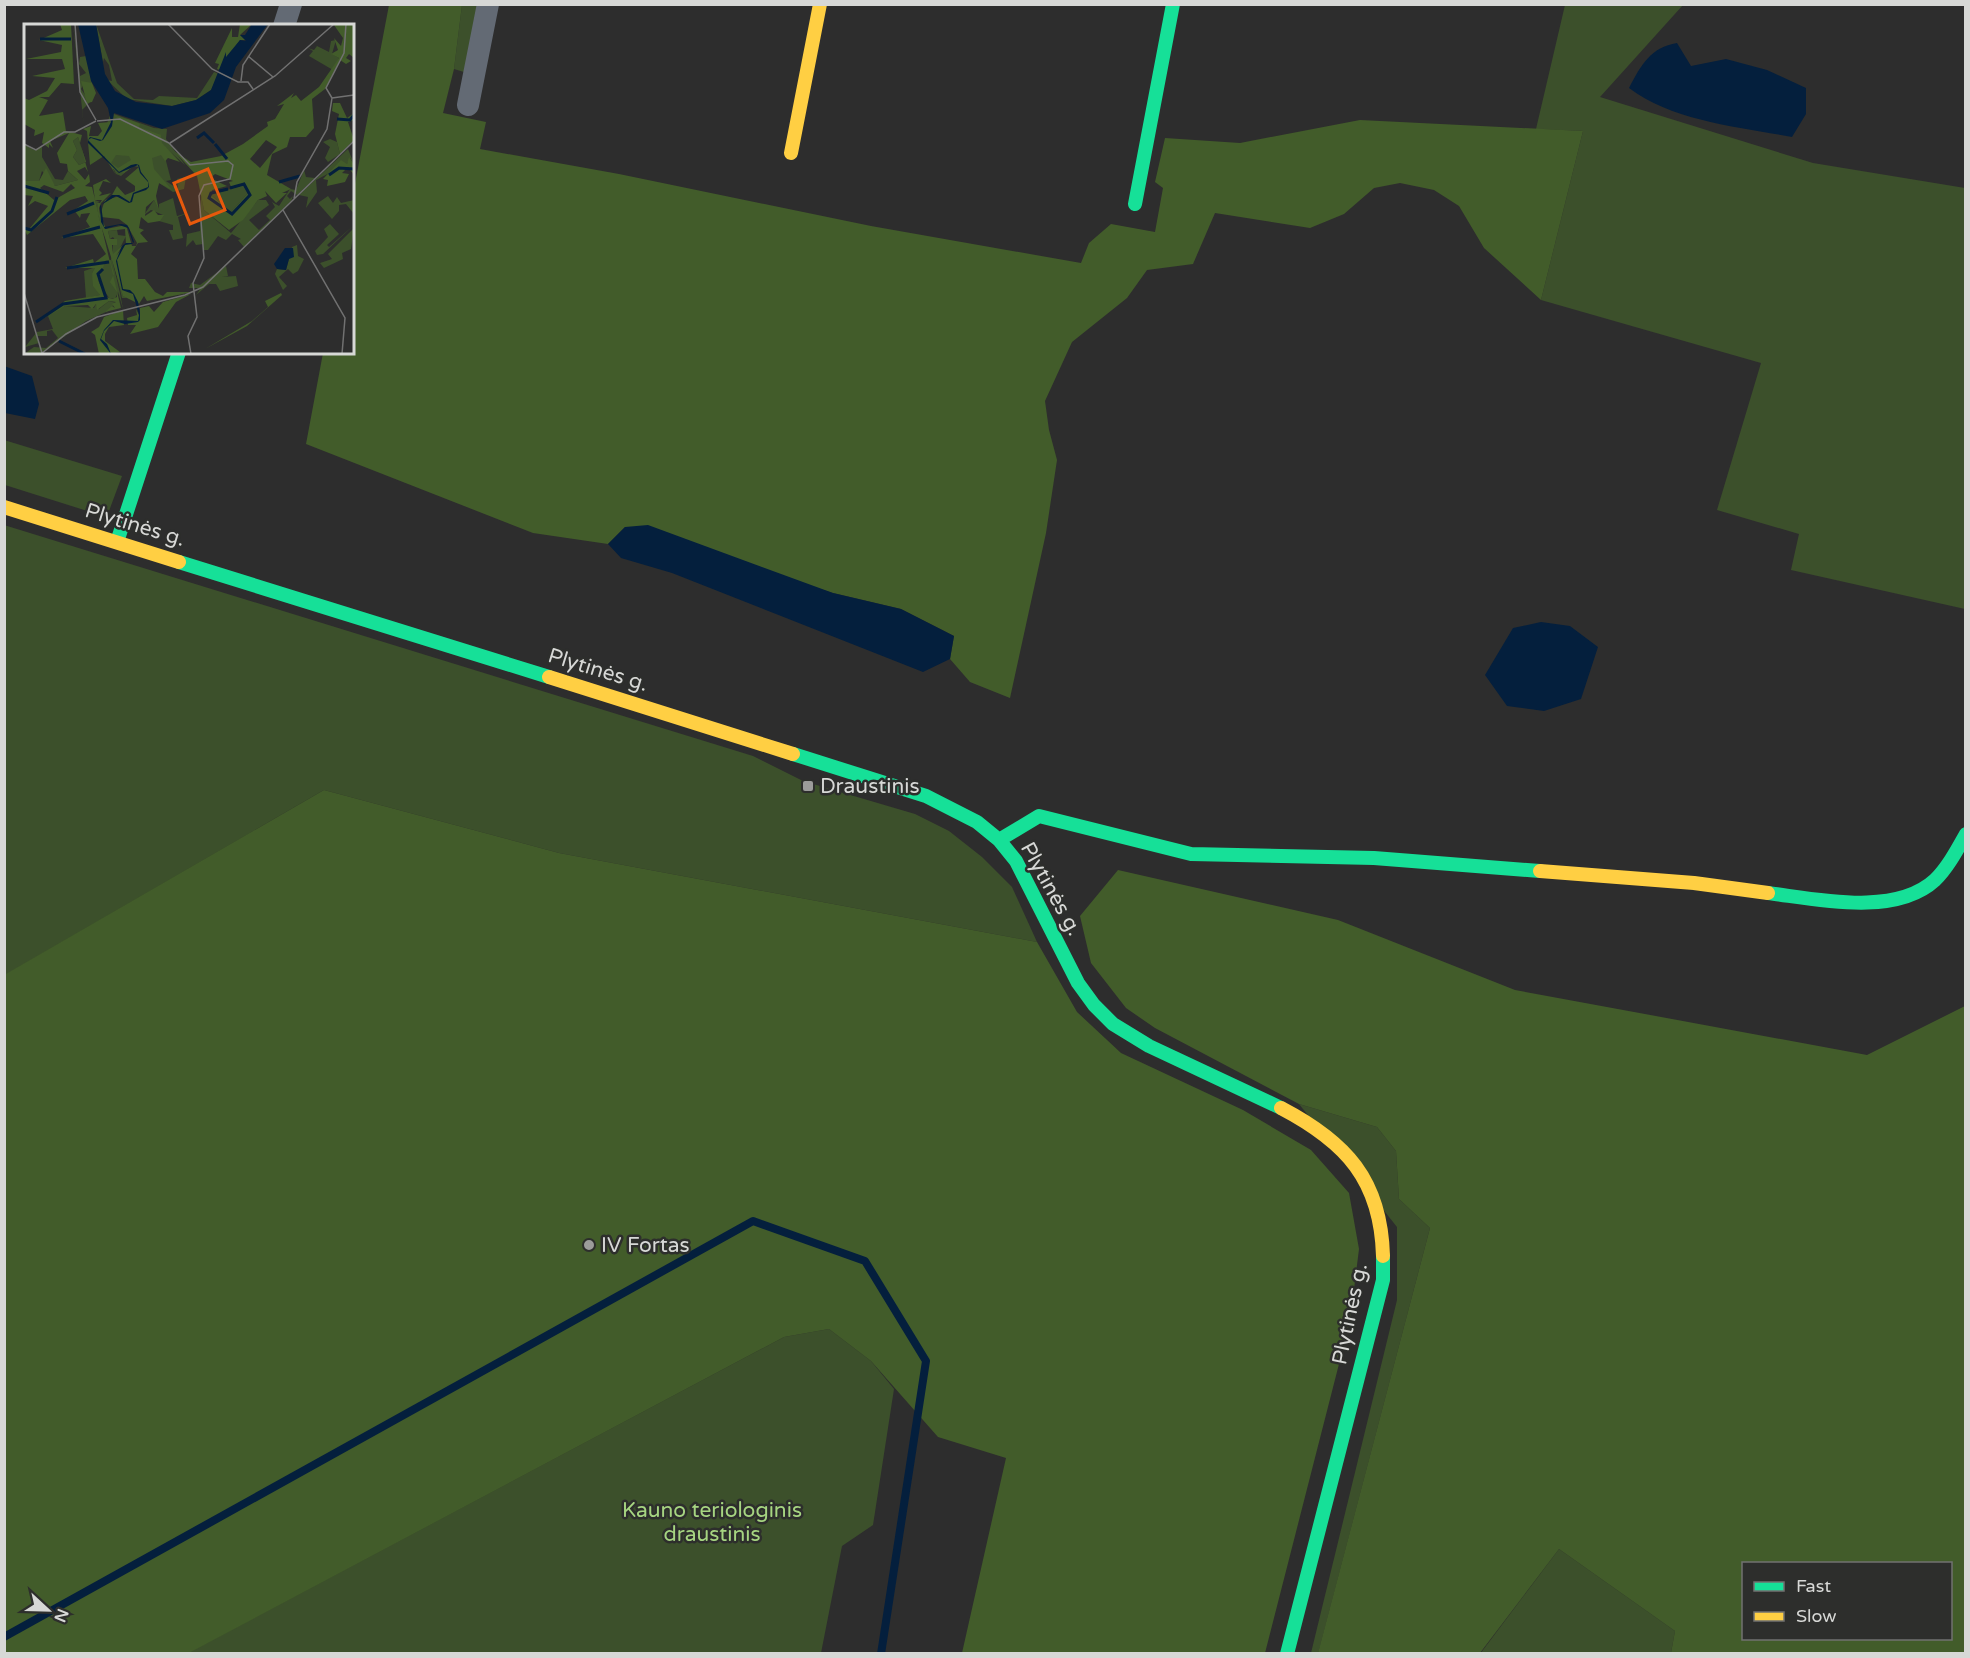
<svg xmlns="http://www.w3.org/2000/svg" width="1970" height="1658" font-family="'Varela Round',sans-serif">
<style>
.green{fill:#3c502b}
.forest{fill:#425c2a;fill-rule:evenodd}
.water{fill:#041f3d}
.lines{fill:none;stroke-linecap:round;stroke-linejoin:round}
.stream{stroke:#041f3d;stroke-width:8}
.street{stroke:#636a74;stroke-width:22}
.fast{stroke:#16e098;stroke-width:14}
.slow{stroke:#ffcf43;stroke-width:14}
.poi-dot{fill:#9c9c9b;stroke:#2d2e2c;stroke-width:2}
.labels{text-anchor:middle;dominant-baseline:central;stroke-width:5;stroke-linejoin:round;paint-order:stroke}
.street-label{font-size:21px;fill:#d7d8d6;stroke:#2d2e2c}
.poi-label{font-size:21px;fill:#d7d8d6;stroke:#2d2e2c;text-anchor:start}
.park-label{font-size:21px;fill:#a6d581;stroke:#2d2e2c}
.inset-river{fill:none;stroke:#041f3d;stroke-width:3}
.inset-road{fill:none;stroke:#717171;stroke-width:1.5}
.view{fill:#e8590c;fill-opacity:0.15;stroke:#e8590c;stroke-width:3}
.inset-edge{fill:none;stroke:#d7d8d6;stroke-width:3}
</style>
<rect width="100%" height="100%" fill="#2d2d2d"/>
<path class="green" d="M 462,5 L 478,5 L 464,72 L 454,69 Z
M 1565,5 L 1683,5 L 1600,97 L 1813,163 L 1965,188 L 1965,609 L 1791,570 L 1799,534 L 1717,510 L 1761,363 L 1541,300 L 1583,131 L 1536,129 Z
M 4,440 L 122,476 L 109,511 L 100,515 L 5,485 Z
M 4,525 L 753,756 L 803,781 L 915,814 L 949,831 L 982,857 L 1012,887 L 1037,942 L 559,853 L 324,790 L 5,975 Z
M 1299,1104 L 1377,1127 L 1396,1151 L 1399,1199 L 1430,1228 L 1318,1654 L 1311,1653 L 1397,1300 L 1397,1227 Z
M 829,1329 L 871,1361 L 894,1389 L 873,1525 L 842,1546 L 821,1653 L 186,1654 L 784,1337 Z
M 1559,1549 L 1675,1631 L 1671,1653 L 1480,1654 Z"/>
<path class="forest" d="M 389,5 L 462,5 L 454,69 L 443,113 L 486,122 L 480,149 L 619,174 L 871,226 L 1081,263 L 1089,243 L 1111,224 L 1155,232 L 1163,188 L 1155,182 L 1165,138 L 1240,143 L 1360,120 L 1583,131 L 1541,300 L 1484,248 L 1459,206 L 1434,190 L 1400,183 L 1374,188 L 1344,214 L 1310,228 L 1215,213 L 1193,264 L 1147,270 L 1127,298 L 1072,342 L 1045,401 L 1049,430 L 1057,460 L 1046,533 L 1010,698 L 970,682 L 950,659 L 954,636 L 901,609 L 833,593 L 625,527 L 608,544 L 533,533 L 306,444 L 323,353 L 352,352 L 353,194 Z
M 324,790 L 559,853 L 1037,942 L 1077,1012 L 1121,1053 L 1243,1110 L 1311,1150 L 1349,1193 L 1359,1249 L 1350,1321 L 1265,1653 L 962,1653 L 1006,1458 L 938,1437 L 871,1361 L 829,1329 L 784,1337 L 189,1653 L 5,1653 L 4,975 Z
M 1118,870 L 1338,920 L 1515,990 L 1867,1055 L 1965,1006 L 1965,1653 L 1671,1653 L 1675,1631 L 1559,1549 L 1480,1653 L 1318,1653 L 1430,1228 L 1399,1199 L 1396,1151 L 1377,1127 L 1299,1104 L 1155,1028 L 1126,1008 L 1091,963 L 1080,916 ZM 1744,1564 L 1950,1564 L 1950,1638 L 1744,1638 Z"/>
<path class="water" d="M 1677,43 L 1691,66 L 1726,59 L 1767,70 L 1806,88 L 1806,114 L 1792,137 C 1738,127 1673,121 1629,88 C 1641,65 1651,47 1677,43 Z
M 4,366 L 32,376 L 39,404 L 35,419 L 5,413 Z
M 648,525 L 833,593 L 901,609 L 954,636 L 950,659 L 923,672 L 672,573 L 621,558 L 608,544 L 625,527 Z
M 1541,622 L 1570,626 L 1598,647 L 1581,699 L 1544,711 L 1507,706 L 1485,675 L 1513,628 Z"/>
<g class="lines">
<path class="stream" d="M 4,1637 L 753,1221 L 865,1261 L 926,1361 L 881,1654"/>
<path class="street" d="M 284,26 L 291,4
M 468,105 L 488,4"/>
<path class="fast" d="M 1135,204 L 1173,4
M 117,542 L 179,352
M 179,562 L 549,677
M 793,754 L 926,796 L 977,822 L 999,840 L 1016,861 L 1078,983 L 1094,1005 L 1113,1024 L 1149,1046 L 1281,1108
M 999,840 L 1039,816 L 1191,854 L 1374,858 L 1540,871
M 1768,893 C 1816,899 1895,917 1935,880 C 1948,867 1957,850 1966,834
M 1287,1654 L 1383,1280 L 1383,1256"/>
<path class="slow" d="M 791,153 L 820,4
M 4,507 L 179,562
M 549,677 L 793,754
M 1540,871 L 1694,883 L 1768,893
M 1281,1108 C 1346,1142 1381,1180 1383,1256"/>
</g>
<g class="poi-dot">
<rect x="802" y="780" width="12" height="12" rx="3"/>
<circle cx="589" cy="1245" r="6"/>
</g>
<g class="labels">
<g class="street-label">
<text transform="translate(135 525) rotate(17)">Plytinės g.</text>
<text transform="translate(598 670) rotate(17)">Plytinės g.</text>
<text transform="translate(1051 889) rotate(61)">Plytinės g.</text>
<text transform="translate(1350 1314) rotate(-78)">Plytinės g.</text>
</g>
<g class="poi-label">
<text x="820" y="786">Draustinis</text>
<text x="601" y="1245">IV Fortas</text>
</g>
<g class="park-label">
<text x="712" y="1510">Kauno teriologinis<tspan x="712" dy="24">draustinis</tspan></text>
</g>
</g>
<g transform="translate(24 24)">
<rect width="330" height="330" fill="#2d2d2d"/>
<path d="M 49,0 L 56,52 L 62,49 L 55,40 L 56,33 L 62,32 L 68,59 L 59,61 L 57,65 L 66,78 L 58,86 L 60,103 ZM 72,0 L 93,59 L 110,75 L 129,76 L 135,72 L 173,74 L 190,48 L 195,50 L 187,66 L 172,76 L 148,82 L 103,75 L 83,56 L 88,57 L 85,41 L 80,34 L 79,38 ZM 312,16 L 308,30 L 315,34 L 309,46 L 285,32 L 289,27 L 284,24 L 290,26 L 293,22 L 305,28 L 307,17 ZM 87,89 L 130,104 L 143,105 L 142,115 L 161,141 L 144,126 L 142,137 L 147,156 L 142,157 L 154,165 L 153,155 L 162,153 L 160,165 L 149,168 L 135,159 L 132,168 L 111,169 L 115,142 L 111,140 L 97,152 L 92,150 L 76,117 ZM 54,113 L 62,138 L 55,141 L 49,133 L 53,126 L 49,117 ZM 306,115 L 313,118 L 316,130 L 304,138 L 301,134 L 306,123 L 299,118 ZM 0,120 L 10,126 L 18,122 L 18,133 L 31,155 L 39,156 L 44,147 L 54,156 L 31,162 L 18,147 L 15,157 L 0,158 ZM 324,125 L 330,140 L 326,134 L 323,140 L 292,156 L 293,168 L 282,184 L 284,173 L 275,171 ZM 280,146 L 282,153 L 291,154 L 273,171 L 267,167 L 263,172 L 266,175 L 269,172 L 267,177 L 220,223 L 214,216 L 217,215 L 208,210 L 202,216 L 194,212 L 184,226 L 180,226 L 179,220 L 172,221 L 169,216 L 162,223 L 163,210 L 176,207 L 177,170 L 180,186 L 207,209 L 234,176 L 242,176 L 245,181 L 225,196 L 235,206 L 246,196 L 242,192 L 251,183 L 248,178 L 255,182 L 266,165 L 272,166 ZM 219,161 L 224,169 L 207,188 L 187,171 ZM 304,172 L 309,179 L 313,173 L 317,179 L 330,176 L 330,190 L 322,180 L 315,181 L 315,187 L 308,195 L 294,179 ZM 149,174 L 153,192 L 164,189 L 154,193 L 159,214 L 149,216 L 145,206 L 149,206 L 149,201 L 135,197 L 139,191 L 127,186 L 120,191 L 130,176 L 135,185 L 135,180 ZM 71,176 L 76,178 L 73,179 L 78,201 L 89,229 L 89,219 L 93,219 L 89,213 L 86,215 L 84,207 L 93,206 L 94,211 L 102,212 L 90,236 L 99,271 L 103,274 L 98,274 L 88,231 L 76,200 ZM 306,200 L 315,210 L 303,221 L 305,223 L 330,201 L 299,230 L 293,231 L 291,227 L 304,213 L 300,205 ZM 330,204 L 327,225 L 318,229 L 319,235 L 300,244 L 296,239 L 308,235 L 304,230 ZM 273,221 L 274,232 L 280,235 L 274,247 L 269,250 L 264,245 L 255,253 L 263,262 L 259,266 L 251,250 L 253,245 L 262,246 L 268,223 ZM 87,231 L 96,269 L 99,285 L 94,268 L 91,275 L 85,274 L 74,256 L 75,246 L 82,236 L 87,236 ZM 202,242 L 204,252 L 198,253 L 212,252 L 214,262 L 196,267 L 192,260 L 185,260 L 172,271 L 177,264 L 165,264 L 167,259 L 176,261 ZM 72,243 L 68,249 L 76,271 L 62,274 L 60,247 ZM 85,277 L 92,279 L 82,288 L 62,297 L 16,330 L 0,330 L 10,323 L 22,324 L 34,314 L 28,306 L 23,307 L 23,312 L 13,312 L 15,319 L 1,323 L 13,308 L 29,305 L 24,292 L 29,287 L 41,282 L 70,284 L 72,280 L 75,285 Z" fill="#3c502b"/>
<path d="M 36,0 L 47,0 L 50,60 L 37,59 L 25,73 L 15,73 L 24,76 L 15,92 L 39,88 L 42,107 L 58,111 L 56,119 L 64,148 L 61,143 L 53,147 L 61,156 L 65,150 L 66,158 L 61,162 L 68,163 L 97,284 L 81,288 L 88,282 L 91,284 L 88,280 L 92,278 L 85,277 L 73,286 L 72,280 L 68,285 L 64,281 L 41,282 L 17,296 L 41,277 L 76,271 L 69,262 L 68,249 L 71,244 L 41,244 L 69,235 L 70,239 L 82,230 L 69,210 L 37,214 L 66,203 L 62,197 L 66,189 L 57,190 L 56,194 L 50,186 L 64,177 L 61,172 L 46,176 L 3,211 L 0,205 L 6,204 L 24,182 L 11,177 L 4,182 L 9,172 L 0,171 L 0,157 L 15,157 L 22,144 L 31,162 L 54,156 L 44,147 L 43,140 L 36,139 L 33,129 L 45,109 L 26,117 L 29,124 L 25,120 L 25,124 L 18,119 L 20,108 L 10,112 L 11,106 L 0,100 L 0,74 L 5,76 L 23,67 L 31,54 L 8,52 L 41,45 L 38,35 L 2,35 L 37,28 L 38,21 L 15,16 L 38,6 ZM 54,113 L 62,138 L 55,141 L 49,133 L 53,126 L 49,117 ZM 47,160 L 51,164 L 30,176 L 16,164 L 20,161 L 39,168 ZM 82,236 L 86,236 L 90,250 L 86,258 L 93,268 L 93,273 L 89,275 L 82,273 L 74,256 ZM 216,0 L 228,0 L 216,11 L 223,16 L 216,16 L 196,46 L 193,45 L 195,40 L 191,39 L 208,4 L 208,13 L 214,13 ZM 330,0 L 330,34 L 325,30 L 322,34 L 327,37 L 322,40 L 316,36 L 301,65 L 288,75 L 290,104 L 282,113 L 266,113 L 263,123 L 248,130 L 243,151 L 267,165 L 258,169 L 263,169 L 252,179 L 241,167 L 243,172 L 234,176 L 219,196 L 205,206 L 180,186 L 173,152 L 150,127 L 167,138 L 197,132 L 219,120 L 244,102 L 243,98 L 251,95 L 260,80 L 253,82 L 270,69 L 267,74 L 272,71 L 277,77 L 295,63 L 315,34 L 307,30 L 314,26 L 310,14 L 317,22 L 319,14 L 310,1 ZM 242,116 L 253,123 L 236,144 L 226,135 ZM 191,150 L 209,157 L 205,158 L 208,165 L 221,162 L 224,169 L 207,188 L 187,171 L 188,166 L 203,162 L 186,154 ZM 57,57 L 68,59 L 72,69 L 68,78 L 63,79 ZM 309,79 L 316,79 L 323,94 L 330,89 L 330,96 L 324,98 L 330,116 L 316,130 L 311,110 L 315,90 L 308,87 ZM 90,92 L 106,96 L 116,100 L 115,103 L 137,111 L 136,106 L 123,105 L 136,106 L 138,119 L 156,138 L 144,134 L 141,137 L 137,131 L 128,134 L 130,145 L 148,166 L 135,159 L 132,172 L 135,186 L 130,176 L 122,183 L 121,192 L 130,186 L 134,191 L 140,191 L 136,197 L 124,199 L 117,193 L 115,204 L 120,206 L 116,209 L 124,218 L 114,219 L 107,230 L 113,235 L 114,255 L 121,255 L 131,268 L 139,272 L 143,268 L 169,268 L 123,277 L 120,272 L 115,280 L 112,275 L 113,279 L 99,272 L 75,194 L 73,179 L 76,179 L 78,176 L 71,176 L 69,161 L 82,155 L 87,159 L 79,157 L 75,166 L 78,169 L 75,172 L 87,169 L 77,179 L 75,184 L 76,191 L 81,176 L 96,172 L 88,171 L 93,162 L 101,171 L 111,167 L 111,162 L 101,155 L 115,143 L 110,142 L 100,149 L 89,145 L 92,151 L 80,132 L 66,141 L 63,107 L 59,105 L 67,102 L 65,112 L 74,112 L 78,107 L 74,99 L 87,98 L 78,117 L 88,102 L 88,96 L 96,95 ZM 92,131 L 105,132 L 107,136 L 94,144 L 87,139 ZM 77,193 L 95,195 L 103,201 L 113,219 L 112,222 L 108,222 L 102,201 L 82,205 ZM 101,205 L 102,220 L 92,232 L 99,221 L 89,230 L 88,221 L 93,221 L 93,215 L 86,215 L 84,207 ZM 325,133 L 330,140 L 330,151 L 324,143 L 318,149 L 325,150 L 321,158 L 303,162 L 304,156 L 299,155 L 317,136 L 323,140 ZM 257,269 L 258,271 L 223,302 L 181,325 L 228,297 L 244,283 L 241,277 ZM 167,270 L 152,278 L 134,303 L 106,310 L 112,301 L 104,301 L 103,294 L 113,291 L 112,285 L 116,293 L 116,284 L 125,282 L 130,288 L 139,278 ZM 99,286 L 100,301 L 85,303 L 81,310 L 81,317 L 96,328 L 87,330 L 83,321 L 86,330 L 75,330 L 71,311 L 67,308 L 75,303 L 80,293 Z" fill="#425c2a" fill-rule="evenodd"/>
<path d="M 54,0 L 72,0 L 81,50 L 91,67 L 112,78 L 148,82 L 172,76 L 187,66 L 202,28 L 202,33 L 216,16 L 222,17 L 216,11 L 221,11 L 228,0 L 244,0 L 212,43 L 200,76 L 186,89 L 138,105 L 90,89 L 88,102 L 79,116 L 76,117 L 67,114 L 64,116 L 95,148 L 107,141 L 112,140 L 115,141 L 117,148 L 124,157 L 125,163 L 122,166 L 110,170 L 108,178 L 105,179 L 92,172 L 77,181 L 80,203 L 97,200 L 103,201 L 105,204 L 110,218 L 108,220 L 101,221 L 93,236 L 99,265 L 106,266 L 110,270 L 114,278 L 116,289 L 116,296 L 114,298 L 101,300 L 90,297 L 80,307 L 77,315 L 83,320 L 87,330 L 76,316 L 80,306 L 89,296 L 114,297 L 115,291 L 109,270 L 98,266 L 92,237 L 98,222 L 102,219 L 109,219 L 104,204 L 95,201 L 81,205 L 77,198 L 76,182 L 88,171 L 95,171 L 106,178 L 109,169 L 124,163 L 124,158 L 116,149 L 114,141 L 95,149 L 64,119 L 64,116 L 66,113 L 78,116 L 87,98 L 84,84 L 67,57 ZM 261,224 L 269,224 L 270,233 L 265,235 L 262,246 L 253,245 L 250,240 Z" fill="#041f3d"/>
<path class="inset-river" d="M 16,15 L 47,15M 313,95 L 326,96 L 330,91M 173,114 L 180,109 L 190,119M 191,120 L 203,135M 305,151 L 315,144 L 330,145M 255,158 L 276,152M 0,162 L 25,169M 204,165 L 187,169 L 185,174 L 208,190 L 226,171 L 220,160 L 206,164M 43,190 L 70,179M 0,204 L 7,206 L 28,187 L 33,173M 39,213 L 76,203M 43,244 L 85,238M 12,298 L 39,280 L 82,274 L 74,250 L 79,245M 35,317 L 61,330"/>
<path class="inset-road" d="M 51,0 L 56,68 L 72,96M 144,0 L 188,45 L 214,58 L 224,58 L 229,65M 224,32 L 249,53M 217,57 L 219,41 L 246,0M 308,74 L 302,64 L 320,29 L 322,0M 308,74 L 330,71M 73,97 L 96,95 L 145,119M 145,119 L 166,141 L 204,137 L 209,141 L 206,155 L 180,161 L 175,172 L 180,234 L 169,259 L 173,293 L 164,312 L 167,330M 146,119 L 251,52 L 310,0M 0,120 L 12,126 L 40,108 L 51,108 L 72,97M 270,175 L 273,158 L 303,105 L 308,74M 259,186 L 321,294 L 318,330M 0,269 L 18,329M 17,330 L 42,310 L 73,293 L 161,271 L 179,263 L 330,117"/>
<path class="view" d="M 184,145 L 201,186 L 166,200 L 150,159 Z"/>
<rect width="330" height="330" class="inset-edge"/>
</g>
<rect width="1970" height="1658" fill="none" stroke="#d7d8d6" stroke-width="12"/>
<rect x="1742" y="1562" width="210" height="78" fill="#2d2e2c" stroke="#717270" stroke-width="1.5"/>
<rect x="1754" y="1582" width="30" height="9" fill="#16e098" stroke="#717270" stroke-width="1.5"/>
<text x="1796" y="1592" font-size="18" fill="#d7d8d6">Fast</text>
<rect x="1754" y="1612" width="30" height="9" fill="#ffcf43" stroke="#717270" stroke-width="1.5"/>
<text x="1796" y="1622" font-size="18" fill="#d7d8d6">Slow</text>
<g transform="translate(48 1610) rotate(112)" stroke="#2d2e2c" stroke-width="4.5" paint-order="stroke">
<path d="M0-4.5L10 22L0 15L-10 22Z" fill="#d7d8d6"/>
<text y="-9" font-size="16" font-weight="bold" text-anchor="middle" fill="#d7d8d6">N</text>
</g>
</svg>
